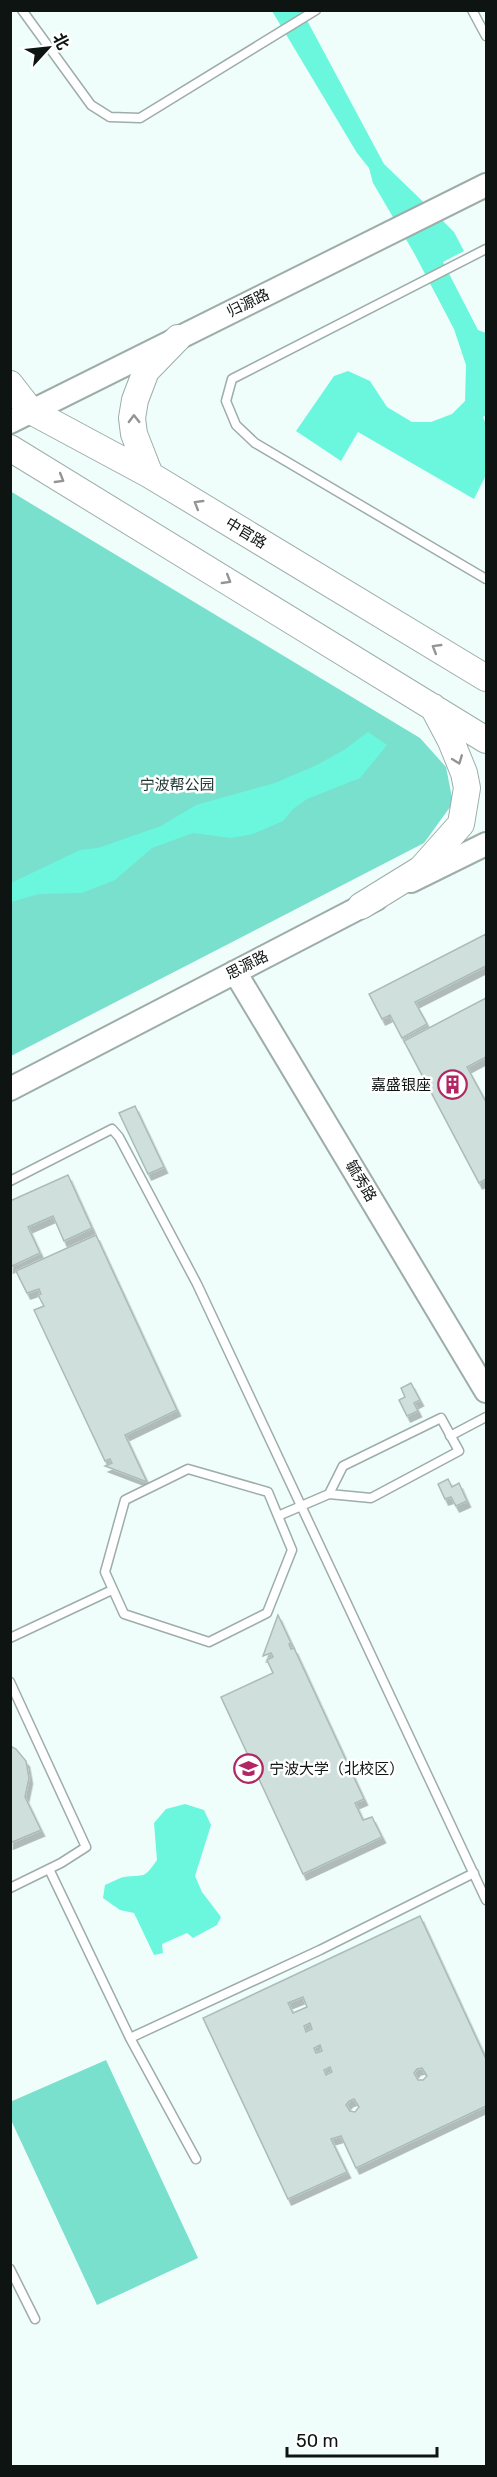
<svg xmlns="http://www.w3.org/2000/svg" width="497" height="2477" font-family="Rubik,'Noto Sans SC',sans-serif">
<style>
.green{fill:#78e0cc}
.water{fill:#6bf7de}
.building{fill:#cfdfdb;stroke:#abbcb8;stroke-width:1.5;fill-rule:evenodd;filter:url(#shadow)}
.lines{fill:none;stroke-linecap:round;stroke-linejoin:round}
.lane-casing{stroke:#9dada9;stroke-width:11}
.secondary-casing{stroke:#9dada9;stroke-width:26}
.primary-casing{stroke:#9dada9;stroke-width:28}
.lane{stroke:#fff;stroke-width:8}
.secondary{stroke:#fff;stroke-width:22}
.primary{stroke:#fff;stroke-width:26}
.oneway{stroke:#939594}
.labels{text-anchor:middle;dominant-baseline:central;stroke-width:5;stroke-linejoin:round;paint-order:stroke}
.street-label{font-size:15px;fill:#0e1412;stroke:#fff}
.park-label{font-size:15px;fill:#1d3530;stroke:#fff}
.poi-label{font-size:15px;fill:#0e1412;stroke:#fff;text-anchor:end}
</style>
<defs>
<filter id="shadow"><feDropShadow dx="3.5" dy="6" stdDeviation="0" flood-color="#0004"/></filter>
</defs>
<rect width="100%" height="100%" fill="#f0fefb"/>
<path class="green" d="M 10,491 L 420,738 L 446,767 L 453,803 L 424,843 L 11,1056 Z
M 106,2060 L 198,2258 L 97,2305 L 11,2120 L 10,2102 Z"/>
<path class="water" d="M 272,11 L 302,11 L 384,164 L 441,219 L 454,232 L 464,251 L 443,262 L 478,330 L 486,333 L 486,415 L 483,417 L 486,424 L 486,475 L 474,499 L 358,432 L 341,461 L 296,431 L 334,376 L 348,371 L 370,381 L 387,407 L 412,422 L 431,422 L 452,414 L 465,401 L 466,365 L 454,329 L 414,253 L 373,183 L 369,168 L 357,153 Z
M 368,732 L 387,745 L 360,778 L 307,799 L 293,809 L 283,821 L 253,834 L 231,838 L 193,833 L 152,848 L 115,880 L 82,893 L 39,894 L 11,902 L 11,883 L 80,850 L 98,848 L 161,826 L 196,805 L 275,783 L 317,765 L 344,750 Z
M 185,1804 L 204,1810 L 211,1825 L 195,1876 L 202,1892 L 221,1917 L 217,1925 L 193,1938 L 187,1933 L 162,1944 L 163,1953 L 154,1955 L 134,1913 L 120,1910 L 103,1898 L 105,1885 C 111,1883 118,1878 124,1877 C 145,1874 143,1880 157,1860 L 154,1823 L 166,1809 Z"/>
<path class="building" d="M 486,934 L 486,966 L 415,1002 L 427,1024 L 402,1038 L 390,1015 L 382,1019 L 369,994 Z
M 486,998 L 486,1057 L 467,1067 L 486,1102 L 486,1179 L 479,1183 L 404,1041 Z
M 135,1106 L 164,1167 L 148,1174 L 119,1113 Z
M 68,1175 L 92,1228 L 64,1241 L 53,1216 L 28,1227 L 40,1253 L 10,1267 L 10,1201 Z
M 96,1235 L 177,1410 L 125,1435 L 147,1482 L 105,1466 L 112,1463 L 110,1459 L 105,1461 L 34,1310 L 44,1306 L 38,1295 L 41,1294 L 39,1289 L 27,1293 L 16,1271 Z
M 411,1383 L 420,1400 L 414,1403 L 418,1411 L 407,1416 L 399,1400 L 405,1397 L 401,1388 Z
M 448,1479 L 452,1487 L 459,1483 L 467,1501 L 456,1506 L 451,1497 L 445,1499 L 438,1484 Z
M 278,1615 L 291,1643 L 289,1644 L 291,1649 L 294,1648 L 364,1799 L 355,1803 L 363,1820 L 372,1817 L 382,1837 L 303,1874 L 221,1697 L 273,1673 L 267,1660 L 273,1657 L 271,1653 L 263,1656 Z
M 10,1746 L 16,1749 L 26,1761 L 29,1778 L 25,1797 L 41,1830 L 10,1843 Z
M 420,1916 L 486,2059 L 486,2106 L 356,2168 L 341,2136 L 331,2139 L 347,2172 L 288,2199 L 203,2018 ZM 303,1997 L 307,2007 L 293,2013 L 288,2003 ZM 310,2023 L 312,2029 L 306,2032 L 304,2026 ZM 320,2045 L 322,2051 L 316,2053 L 314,2048 ZM 330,2067 L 332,2072 L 326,2075 L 324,2070 ZM 422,2068 L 427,2076 L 423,2080 L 418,2080 L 414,2073 L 417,2069 ZM 354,2099 L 359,2107 L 355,2112 L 350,2111 L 346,2105 L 349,2101 Z"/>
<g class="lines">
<defs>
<path id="lane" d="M 22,10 L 91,105 L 110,117 L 140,118 L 316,10
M 472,10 L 486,36
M 486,249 L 232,379 L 226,401 L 236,425 L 255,443 L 486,579
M 10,1181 L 112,1129 L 119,1137 L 197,1284 L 486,1900
M 450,1436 L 486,1417
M 188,1469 L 268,1492 L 292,1550 L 267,1613 L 209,1642 L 124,1614 L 105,1572 L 125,1500 Z
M 278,1516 L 329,1494 L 343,1466 L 441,1418 L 459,1451 L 371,1498 L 329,1494
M 10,1638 L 112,1590
M 10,1682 L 86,1847 L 61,1863 L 10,1888
M 49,1869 L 130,2038 L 196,2159
M 130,2038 L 320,1950 L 474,1873
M 10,2269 L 35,2319"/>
<path id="secondary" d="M 10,422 L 486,185
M 411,881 L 486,844
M 235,972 L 486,1391
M 10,1089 L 376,899"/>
<path id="primary" d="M 10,384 L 31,411 L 150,475 L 486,678
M 10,448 L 486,740
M 150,475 L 134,434 L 132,418 L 135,400 L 146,371 L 178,338
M 361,906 L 421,869 L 461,824 L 467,788 L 464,773 L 451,741 L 433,707"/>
</defs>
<use href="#lane" class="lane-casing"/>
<use href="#secondary" class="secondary-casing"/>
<use href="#primary" class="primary-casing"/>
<use href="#lane" class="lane"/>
<use href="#secondary" class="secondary"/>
<use href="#primary" class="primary"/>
</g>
<defs><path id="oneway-chevron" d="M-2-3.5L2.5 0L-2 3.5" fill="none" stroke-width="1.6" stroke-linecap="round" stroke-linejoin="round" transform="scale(1.5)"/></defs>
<g class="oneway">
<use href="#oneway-chevron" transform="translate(134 419) rotate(-91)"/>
<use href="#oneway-chevron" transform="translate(60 479) rotate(31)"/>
<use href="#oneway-chevron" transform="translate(198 504) rotate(-149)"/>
<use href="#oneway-chevron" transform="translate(227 580) rotate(31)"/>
<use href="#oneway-chevron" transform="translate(436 648) rotate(-149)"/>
<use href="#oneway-chevron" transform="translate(458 760) rotate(69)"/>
</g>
<defs>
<symbol id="building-ring" viewBox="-11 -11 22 22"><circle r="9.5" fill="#fff" stroke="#b22763" stroke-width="1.5"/><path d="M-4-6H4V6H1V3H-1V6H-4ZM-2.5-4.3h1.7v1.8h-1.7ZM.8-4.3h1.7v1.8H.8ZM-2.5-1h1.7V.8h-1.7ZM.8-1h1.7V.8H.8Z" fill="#b22763"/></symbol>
<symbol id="university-ring" viewBox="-11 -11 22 22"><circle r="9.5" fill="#fff" stroke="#b22763" stroke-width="1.5"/><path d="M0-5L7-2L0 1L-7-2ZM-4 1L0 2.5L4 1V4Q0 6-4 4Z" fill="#b22763"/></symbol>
</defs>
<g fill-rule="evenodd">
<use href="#building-ring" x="436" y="1068" width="33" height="33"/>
<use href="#university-ring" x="232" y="1752" width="33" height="33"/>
</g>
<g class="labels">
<g class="street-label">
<text transform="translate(248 303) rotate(-26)">归源路</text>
<text transform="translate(246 533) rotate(31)">中官路</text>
<text transform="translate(247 965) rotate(-27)">思源路</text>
<text transform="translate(361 1181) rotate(59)">毓秀路</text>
</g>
<g class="park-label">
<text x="177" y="785">宁波帮公园</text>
</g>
<g class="poi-label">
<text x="431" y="1085">嘉盛银座</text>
<text x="269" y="1769" text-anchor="start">宁波大学（北校区）</text>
</g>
</g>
<rect width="497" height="2477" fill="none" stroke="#0e1412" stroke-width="24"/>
<g transform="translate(48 48) rotate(63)" stroke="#ffffff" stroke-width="4.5" paint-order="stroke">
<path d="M0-4.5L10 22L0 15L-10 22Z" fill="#0e1412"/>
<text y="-9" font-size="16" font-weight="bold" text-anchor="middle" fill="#0e1412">北</text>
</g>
<path d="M287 2447v9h150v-9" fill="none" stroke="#0e1412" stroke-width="3"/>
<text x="296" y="2447" font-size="18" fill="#0e1412" stroke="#ffffff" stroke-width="4.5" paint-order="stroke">50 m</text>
</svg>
